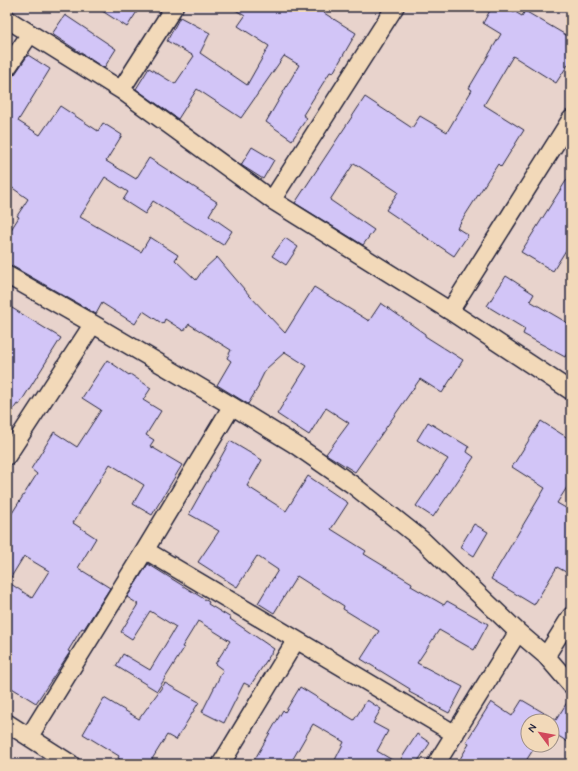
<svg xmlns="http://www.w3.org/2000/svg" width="578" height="771" font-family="Mynerve,sans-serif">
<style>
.building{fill:#d2c5f7;stroke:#22223b;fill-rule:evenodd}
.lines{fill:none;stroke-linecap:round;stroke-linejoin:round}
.minor-casing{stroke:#22223b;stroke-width:20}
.minor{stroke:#f2d9b9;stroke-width:17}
</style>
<rect width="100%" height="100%" fill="#e8d3cc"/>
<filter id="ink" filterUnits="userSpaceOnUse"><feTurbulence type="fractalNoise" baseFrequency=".025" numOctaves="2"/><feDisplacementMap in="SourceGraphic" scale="8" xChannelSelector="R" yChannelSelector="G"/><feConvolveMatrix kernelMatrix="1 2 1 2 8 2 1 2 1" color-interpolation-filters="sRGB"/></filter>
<g filter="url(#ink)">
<path class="building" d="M 96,7 L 140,7 L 127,27 Z
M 231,7 L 328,7 L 324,13 L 356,33 L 333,73 L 330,72 L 303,115 L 307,118 L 292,140 L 266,122 L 299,65 L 284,56 L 241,118 L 197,89 L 178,119 L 136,89 L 149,68 L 175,84 L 194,56 L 167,41 L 180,17 L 210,33 L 200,53 L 247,85 L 269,46 L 238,26 L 245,16 Z
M 492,7 L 506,7 L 522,16 L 525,11 L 571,38 L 571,60 L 556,83 L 513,56 L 484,105 L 524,130 L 501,167 L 498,164 L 457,228 L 468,235 L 454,256 L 386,210 L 398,192 L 354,163 L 330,200 L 374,230 L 363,245 L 295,203 L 365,97 L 412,128 L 420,116 L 447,132 L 472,90 L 469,88 L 501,34 L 483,23 Z
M 65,15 L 116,49 L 104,68 L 52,34 Z
M 28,55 L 50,69 L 18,121 L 40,135 L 60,106 L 98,131 L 103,123 L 122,135 L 106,161 L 136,179 L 149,158 L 217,202 L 209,215 L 232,231 L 223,245 L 153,201 L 145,214 L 123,200 L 128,192 L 105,177 L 80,217 L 141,252 L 150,237 L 178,255 L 175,260 L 196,280 L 203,270 L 217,257 L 250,296 L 285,333 L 314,287 L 369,321 L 381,303 L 425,334 L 425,336 L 463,360 L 442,393 L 420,379 L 355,472 L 326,454 L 349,423 L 326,408 L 309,435 L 277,414 L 307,366 L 285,352 L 266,369 L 258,385 L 259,386 L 248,404 L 217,385 L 231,361 L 227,358 L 231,350 L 189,324 L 184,331 L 165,319 L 163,324 L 143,311 L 135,324 L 102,303 L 96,314 L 12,266 L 7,265 L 7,236 L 19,217 L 17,216 L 28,199 L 7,184 L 7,78 L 12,77 L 15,74 Z
M 252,147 L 274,160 L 263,179 L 241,165 Z
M 571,173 L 571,242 L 553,271 L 521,252 Z
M 285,238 L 298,247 L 286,265 L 272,256 Z
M 506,276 L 534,294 L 530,301 L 571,325 L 571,346 L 565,357 L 523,334 L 525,329 L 487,306 Z
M 7,305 L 61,338 L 19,405 L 17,404 L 7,419 Z
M 107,360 L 129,375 L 130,374 L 151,388 L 143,400 L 161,411 L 146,435 L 154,440 L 150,446 L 182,465 L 152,515 L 133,504 L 144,485 L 110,464 L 73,523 L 96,538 L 78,568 L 110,588 L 84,629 L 82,628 L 68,651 L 70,652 L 36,703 L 7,685 L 7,521 L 37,474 L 31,469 L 54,432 L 77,447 L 101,410 L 82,398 ZM 24,556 L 49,571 L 32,598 L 8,582 Z
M 541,421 L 571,440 L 571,481 L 557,503 L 571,511 L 571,575 L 557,567 L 534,605 L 491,579 L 545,488 L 512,467 Z
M 428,422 L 469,447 L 467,452 L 474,457 L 433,517 L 416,506 L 448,459 L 417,440 Z
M 230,441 L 262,460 L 247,486 L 286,511 L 308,476 L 348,503 L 331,529 L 366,551 L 364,554 L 412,583 L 411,586 L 444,605 L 447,601 L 488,624 L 474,650 L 439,630 L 417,663 L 463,687 L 449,713 L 409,692 L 410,689 L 361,659 L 379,631 L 343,609 L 344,606 L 297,576 L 274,613 L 258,603 L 278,570 L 257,556 L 237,587 L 198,562 L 219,531 L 189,514 Z
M 474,524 L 488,532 L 474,556 L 460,547 Z
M 148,564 L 209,602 L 208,604 L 231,618 L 230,619 L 274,649 L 250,686 L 244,683 L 224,723 L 202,712 L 223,670 L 215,664 L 230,641 L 198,621 L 182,647 L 184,648 L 157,691 L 116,666 L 123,654 L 150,670 L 176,627 L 150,611 L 132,639 L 121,632 L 138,604 L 127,597 Z
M 165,683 L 199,702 L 176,740 L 167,735 L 149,764 L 128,764 L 118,758 L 119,756 L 83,734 L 104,698 L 139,719 Z
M 300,687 L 354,720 L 367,700 L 381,709 L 373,723 L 388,731 L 377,751 L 399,764 L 333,764 L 344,742 L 313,724 L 290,764 L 252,764 L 283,710 L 285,712 Z
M 571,696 L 571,744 L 552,732 L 552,721 L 528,721 L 528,745 L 536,745 L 524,764 L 457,764 L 469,744 L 466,742 L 491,702 L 512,716 L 522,700 L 556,720 Z
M 417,734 L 430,743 L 416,764 L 409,764 L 401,759 Z"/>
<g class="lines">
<defs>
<path id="minor" d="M 7,19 L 121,90 L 272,200 L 450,311 L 571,391
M 7,68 L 30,34
M 121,90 L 174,7
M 272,200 L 395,7
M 7,275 L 93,324 L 232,406 L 294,444 L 353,485 L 421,539 L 518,632 L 546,656 L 571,685
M 450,311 L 571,119
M 232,406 L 145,550 L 455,734
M 7,456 L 93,324
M 546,656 L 571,616
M 7,723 L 71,764
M 29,737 L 145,550
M 221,764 L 296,640
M 436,764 L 518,632"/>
</defs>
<use href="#minor" class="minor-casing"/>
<use href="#minor" class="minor"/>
</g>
</g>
<rect width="578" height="771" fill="none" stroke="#f2d9b9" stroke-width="24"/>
<rect x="12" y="12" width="554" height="747" fill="none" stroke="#22223b" stroke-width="1.5" filter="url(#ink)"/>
<g transform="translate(540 733) rotate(302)"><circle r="19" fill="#f2d9b9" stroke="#9f9087"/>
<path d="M0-3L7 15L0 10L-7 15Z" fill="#d1495b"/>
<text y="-6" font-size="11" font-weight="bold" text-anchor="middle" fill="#22223b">N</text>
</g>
</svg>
